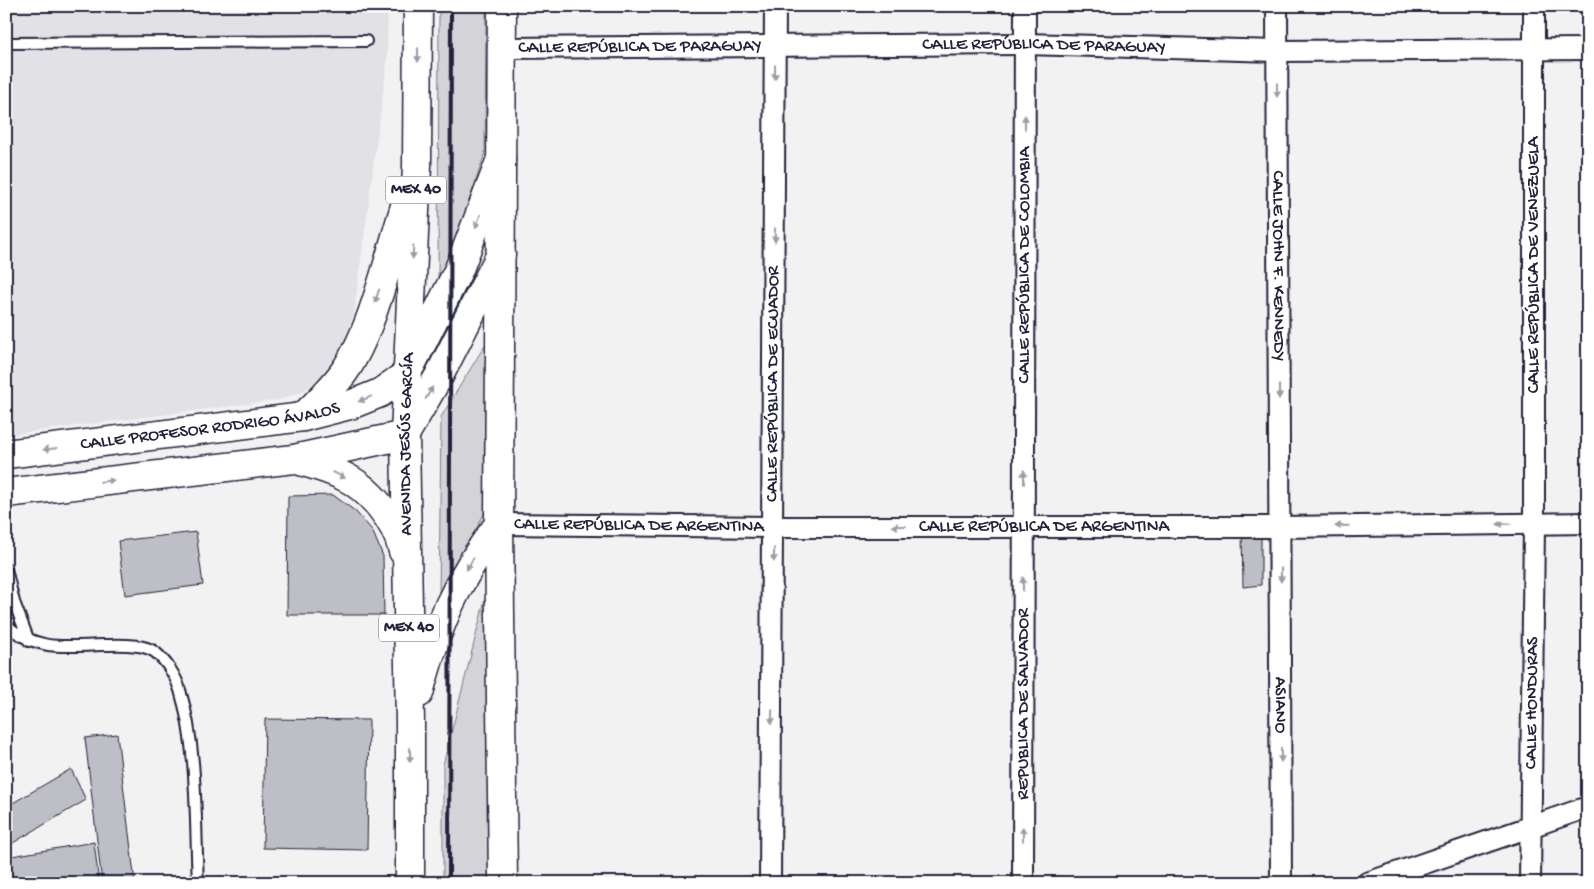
<svg xmlns="http://www.w3.org/2000/svg" width="1594" height="889" font-family="'Gochi Hand',sans-serif">
<style>
.built{fill:#e2e2e6}
.green{fill:#d3d3d8;stroke:#7a7a8a}
.building{fill:#bebec6;stroke:#22223b}
.lines{fill:none;stroke-linecap:round;stroke-linejoin:round}
.lane-casing{stroke:#22223b;stroke-width:14}
.street-casing{stroke:#22223b;stroke-width:24}
.secondary-casing{stroke:#22223b;stroke-width:31}
.primary-casing{stroke:#22223b;stroke-width:31}
.lane{stroke:#fff;stroke-width:10}
.street{stroke:#fff;stroke-width:20}
.secondary{stroke:#fff;stroke-width:28}
.primary{stroke:#fff;stroke-width:28}
.rail{stroke:#22223b;stroke-width:4}
.oneway{fill:#9c9ca7}
.labels{text-anchor:middle;dominant-baseline:central;stroke-width:4.5;stroke-linejoin:round;paint-order:stroke}
.shield{fill:#fff;stroke:#646476;stroke-width:1}
.shield-label{font-size:16px;font-weight:bold;fill:#22223b}
.street-label{font-size:18px;fill:#22223b;stroke:#fff}
</style>
<rect width="100%" height="100%" fill="#f2f2f3"/>
<filter id="ink" filterUnits="userSpaceOnUse"><feTurbulence type="fractalNoise" baseFrequency=".02" numOctaves="2"/><feDisplacementMap in="SourceGraphic" scale="10" xChannelSelector="R" yChannelSelector="G"/><feConvolveMatrix kernelMatrix="1 2 1 2 8 2 1 2 1" color-interpolation-filters="sRGB"/></filter>
<g filter="url(#ink)">
<path class="built" d="M 6,6 L 388,6 L 387,63 L 354,313 L 344,345 L 333,364 L 320,379 L 302,392 L 278,400 L 6,435 Z"/>
<path class="green" d="M 439,6 L 486,6 L 485,153 L 438,295 Z
M 488,340 L 495,416 L 484,514 L 439,600 L 441,417 Z
M 496,556 L 497,883 L 443,883 L 443,765 Z"/>
<path class="building" d="M 333,495 L 355,511 L 372,530 L 383,556 L 384,615 L 287,615 L 288,496 Z
M 196,532 L 203,585 L 125,595 L 118,541 Z
M 1242,532 L 1261,532 L 1261,585 L 1243,587 Z
M 265,719 L 369,720 L 367,850 L 263,848 Z
M 117,734 L 135,883 L 102,883 L 85,738 Z
M 71,769 L 86,800 L 6,847 L 6,807 Z
M 94,842 L 99,883 L 6,883 L 6,857 Z"/>
<g class="lines">
<defs>
<path id="lane" d="M 6,43 L 366,41
M 6,569 L 14,602 L 29,641
M 6,625 C 39,652 64,646 103,645 C 117,645 143,643 155,652 C 166,661 176,676 180,690 C 198,749 195,821 198,883"/>
<g id="street">
<path id="s1" d="M 1277,6 L 1281,883"/>
<path id="s2" d="M 502,48 L 1025,44 L 1277,51 L 1588,49"/>
<path id="s3" d="M 499,524 L 774,527 L 1280,527 L 1588,523"/>
<path id="s4" d="M 770,883 L 775,6"/>
<path id="s5" d="M 1023,883 L 1025,6"/>
<path d="M 1367,883 L 1588,807"/>
<path id="s6" d="M 1530,883 L 1534,524 L 1534,6"/>
</g>
<g id="secondary">
<path d="M 502,6 L 499,524 L 503,883"/>
<path id="s7" d="M 6,454 L 303,417 L 350,405 L 380,393 L 407,374"/>
<path d="M 6,493 L 294,459 L 405,435"/>
</g>
<g id="primary">
<path d="M 411,365 L 459,269 L 501,159"/>
<path d="M 303,417 C 318,402 332,389 344,372 C 373,331 390,252 406,203"/>
<path d="M 407,431 L 439,376 L 501,254"/>
<path d="M 294,459 C 310,464 326,468 341,475 C 370,488 396,521 403,551"/>
<path d="M 419,693 C 437,626 456,580 499,524"/>
<path id="s8" d="M 410,883 L 410,723 L 405,435 L 417,166 L 418,6"/>
</g>
</defs>
<use href="#lane" class="lane-casing"/>
<use href="#street" class="street-casing"/>
<use href="#secondary" class="secondary-casing"/>
<use href="#primary" class="primary-casing"/>
<use href="#lane" class="lane"/>
<use href="#street" class="street"/>
<use href="#secondary" class="secondary"/>
<use href="#primary" class="primary"/>
<path class="rail" d="M 449,883 L 451,6"/>
</g>
<defs><path id="oneway-solid" d="M-6-.8H1V-3.2L6.5 0L1 3.2V.8H-6Z" transform="scale(1.25)"/></defs>
<g class="oneway">
<use href="#oneway-solid" transform="translate(418 55) rotate(90)"/>
<use href="#oneway-solid" transform="translate(775 72) rotate(90)"/>
<use href="#oneway-solid" transform="translate(1277 90) rotate(90)"/>
<use href="#oneway-solid" transform="translate(1025 122) rotate(-90)"/>
<use href="#oneway-solid" transform="translate(478 221) rotate(112)"/>
<use href="#oneway-solid" transform="translate(775 235) rotate(90)"/>
<use href="#oneway-solid" transform="translate(413 252) rotate(93)"/>
<use href="#oneway-solid" transform="translate(377 296) rotate(108)"/>
<use href="#oneway-solid" transform="translate(1279 392) rotate(90)"/>
<use href="#oneway-solid" transform="translate(429 393) rotate(-60)"/>
<use href="#oneway-solid" transform="translate(365 399) rotate(158)"/>
<use href="#oneway-solid" transform="translate(50 449) rotate(173)"/>
<use href="#oneway-solid" transform="translate(339 475) rotate(27)"/>
<use href="#oneway-solid" transform="translate(1024 477) rotate(-90)"/>
<use href="#oneway-solid" transform="translate(107 481) rotate(-7)"/>
<use href="#oneway-solid" transform="translate(1504 524) rotate(179)"/>
<use href="#oneway-solid" transform="translate(899 526) rotate(180)"/>
<use href="#oneway-solid" transform="translate(1342 526) rotate(179)"/>
<use href="#oneway-solid" transform="translate(774 555) rotate(91)"/>
<use href="#oneway-solid" transform="translate(470 564) rotate(120)"/>
<use href="#oneway-solid" transform="translate(1281 575) rotate(90)"/>
<use href="#oneway-solid" transform="translate(1023 584) rotate(-90)"/>
<use href="#oneway-solid" transform="translate(772 717) rotate(91)"/>
<use href="#oneway-solid" transform="translate(410 755) rotate(90)"/>
<use href="#oneway-solid" transform="translate(1281 755) rotate(90)"/>
<use href="#oneway-solid" transform="translate(1023 834) rotate(-90)"/>
</g>
</g>
<g class="labels">
<g class="shield">
<rect x="386" y="176.5" width="60" height="27" rx="4"/>
<rect x="379" y="614.5" width="60" height="27" rx="4"/>
</g>
<g class="shield-label">
<text x="416" y="190">MEX 40</text>
<text x="409" y="628">MEX 40</text>
</g>
<g class="street-label">
<text stroke="none"><textPath href="#s2" startOffset="138">CALLE REPÚBLICA DE PARAGUAY</textPath></text>
<text stroke="none"><textPath href="#s2" startOffset="542">CALLE REPÚBLICA DE PARAGUAY</textPath></text>
<text transform="translate(1534 265) rotate(-90)">CALLE REPÚBLICA DE VENEZUELA</text>
<text stroke="none"><textPath href="#s5" startOffset="618">CALLE REPÚBLICA DE COLOMBIA</textPath></text>
<text stroke="none"><textPath href="#s1" startOffset="260">CALLE JOHN F. KENNEDY</textPath></text>
<text stroke="none"><textPath href="#s4" startOffset="499">CALLE REPÚBLICA DE ECUADOR</textPath></text>
<text stroke="none"><textPath href="#s7" startOffset="206">CALLE PROFESOR RODRIGO ÁVALOS</textPath></text>
<text stroke="none"><textPath href="#s8" startOffset="439">AVENIDA JESÚS GARCÍA</textPath></text>
<text stroke="none"><textPath href="#s3" startOffset="140">CALLE REPÚBLICA DE ARGENTINA</textPath></text>
<text stroke="none"><textPath href="#s3" startOffset="545">CALLE REPÚBLICA DE ARGENTINA</textPath></text>
<text stroke="none"><textPath href="#s6" startOffset="180">CALLE HONDURAS</textPath></text>
<text stroke="none"><textPath href="#s5" startOffset="179">REPUBLICA DE SALVADOR</textPath></text>
<text stroke="none"><textPath href="#s1" startOffset="699">ASIANO</textPath></text>
</g>
</g>
<rect width="1594" height="889" fill="none" stroke="#fff" stroke-width="25"/>
<rect x="12" y="12" width="1569" height="864" fill="none" stroke="#22223b" stroke-width="2" filter="url(#ink)"/>
</svg>
